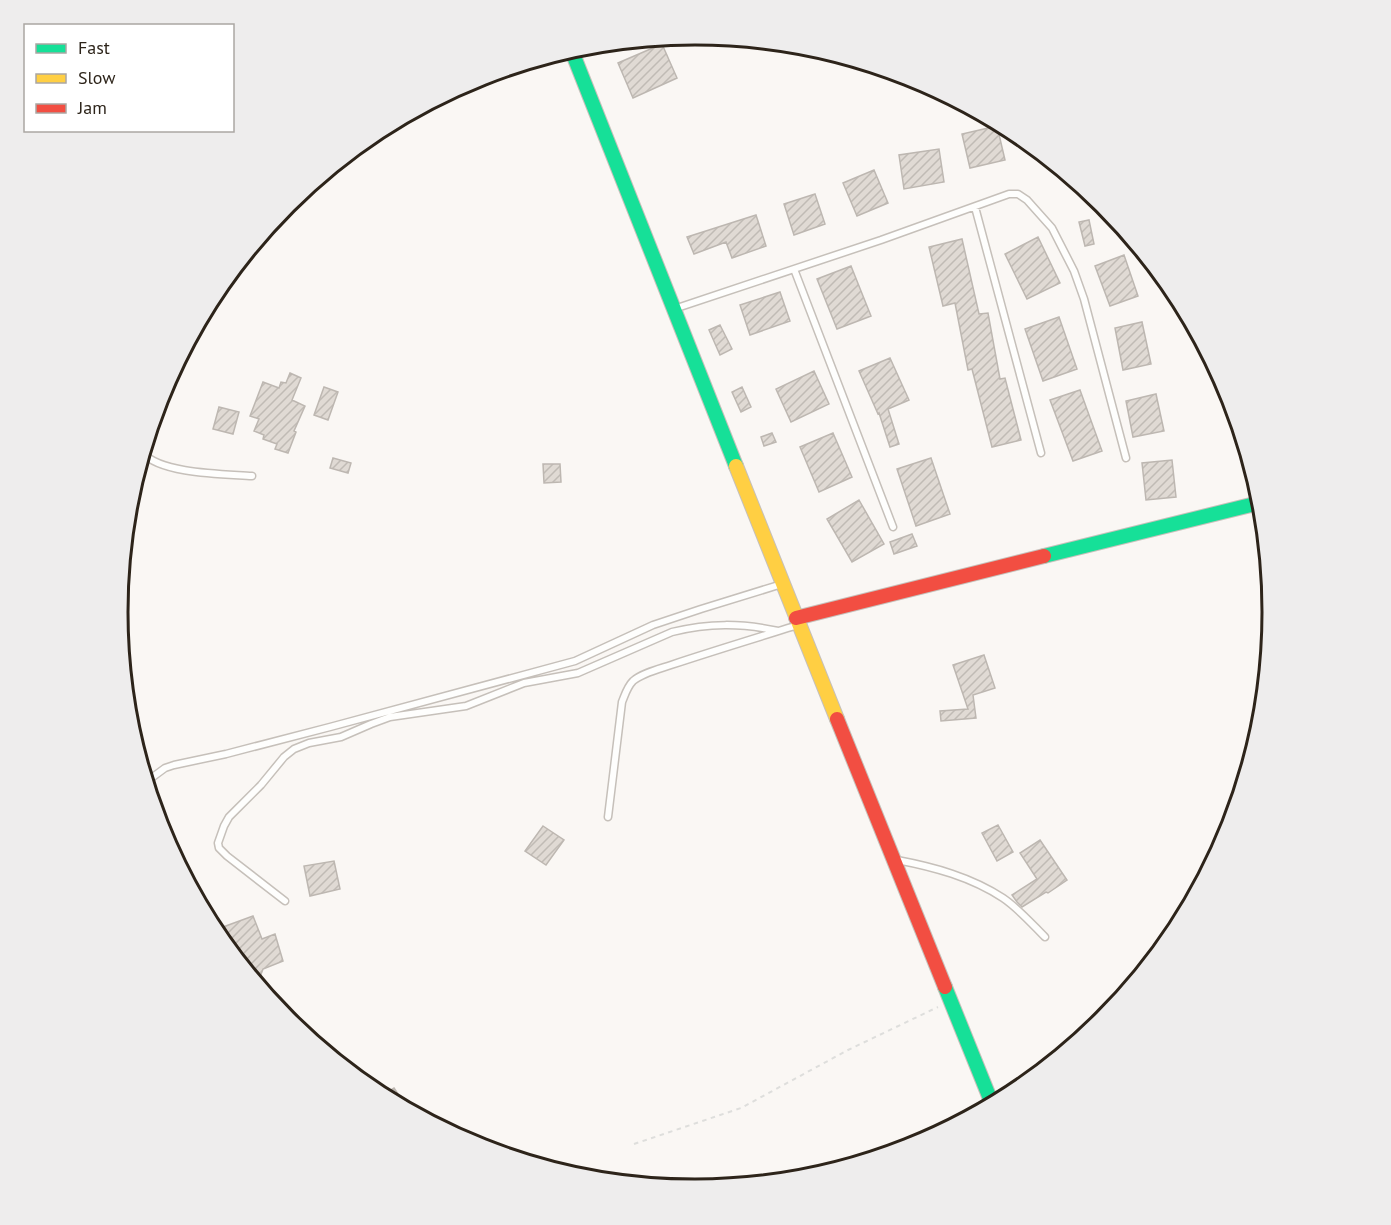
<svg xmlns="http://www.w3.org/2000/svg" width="1391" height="1225" font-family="'PT Sans',sans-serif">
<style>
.building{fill:url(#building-hatch);stroke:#bdb7b1;stroke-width:1.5}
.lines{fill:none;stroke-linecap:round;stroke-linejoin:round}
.lane-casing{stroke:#c6c0ba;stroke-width:9}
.fast-casing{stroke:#c6c0ba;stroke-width:16}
.slow-casing{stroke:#c6c0ba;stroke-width:16}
.jam-casing{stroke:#c6c0ba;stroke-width:16}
.path{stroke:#dededc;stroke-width:2;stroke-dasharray:4.5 4.5;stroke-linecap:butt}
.lane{stroke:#fefefd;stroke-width:6}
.fast{stroke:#16e098;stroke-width:14}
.slow{stroke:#ffcf43;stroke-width:14}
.jam{stroke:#f24e42;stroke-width:14}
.rim{fill:none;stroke:#2d241a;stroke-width:3}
</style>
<defs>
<pattern id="building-hatch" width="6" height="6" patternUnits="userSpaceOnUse" patternTransform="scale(1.5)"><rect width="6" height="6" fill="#e0dad4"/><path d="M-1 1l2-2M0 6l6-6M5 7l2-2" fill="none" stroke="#c0bbb5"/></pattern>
</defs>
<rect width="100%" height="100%" fill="#faf7f4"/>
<path class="building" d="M 662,44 L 677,78 L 633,98 L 618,63 Z
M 997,126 L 1005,160 L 970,168 L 962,134 Z
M 939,149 L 944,182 L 904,189 L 899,155 Z
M 874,170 L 888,203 L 857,216 L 843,183 Z
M 815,194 L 825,224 L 794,235 L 784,204 Z
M 756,215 L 766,246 L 732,258 L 726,242 L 694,254 L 687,237 Z
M 1089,220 L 1094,244 L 1085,246 L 1079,222 Z
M 1038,237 L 1060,283 L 1027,299 L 1005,254 Z
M 962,239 L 979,314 L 988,313 L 1000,379 L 1005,378 L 1021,440 L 992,447 L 972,369 L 968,370 L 955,303 L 943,306 L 929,247 Z
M 1124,255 L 1138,296 L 1110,306 L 1095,266 Z
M 851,266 L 871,316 L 837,329 L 817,279 Z
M 780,292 L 790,321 L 750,335 L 740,305 Z
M 1059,317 L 1077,369 L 1043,381 L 1025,329 Z
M 1142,322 L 1151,364 L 1123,370 L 1115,328 Z
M 720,325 L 732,349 L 720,355 L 709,330 Z
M 890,358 L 909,400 L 888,409 L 899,444 L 890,447 L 879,413 L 878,414 L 859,371 Z
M 814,371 L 829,404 L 791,422 L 776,389 Z
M 290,373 L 301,378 L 292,400 L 305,406 L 294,431 L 296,432 L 288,453 L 275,449 L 277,444 L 263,439 L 264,435 L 254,431 L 259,419 L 250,416 L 263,382 L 279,388 L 281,382 L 286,383 Z
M 324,387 L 338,392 L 328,420 L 314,415 Z
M 742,387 L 751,407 L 741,412 L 732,392 Z
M 1080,390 L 1102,451 L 1073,461 L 1050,400 Z
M 1156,394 L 1164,431 L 1133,437 L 1126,401 Z
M 219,407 L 239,412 L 233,434 L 213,429 Z
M 772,433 L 776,442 L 764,446 L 761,437 Z
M 833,433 L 852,477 L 819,492 L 800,447 Z
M 333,458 L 351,463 L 348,473 L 330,468 Z
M 931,458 L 950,514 L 916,526 L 897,469 Z
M 1172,460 L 1176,497 L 1146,500 L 1142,463 Z
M 543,464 L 560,464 L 561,482 L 544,483 Z
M 859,500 L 884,544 L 852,562 L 827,519 Z
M 912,534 L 917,546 L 894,554 L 890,542 Z
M 984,655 L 995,688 L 973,695 L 976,718 L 941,721 L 940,711 L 968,709 L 953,665 Z
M 998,825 L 1013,852 L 997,861 L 982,833 Z
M 543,826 L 564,840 L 546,865 L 525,851 Z
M 1040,840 L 1067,880 L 1048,893 L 1046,892 L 1022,907 L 1017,902 L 1012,895 L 1037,879 L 1020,853 Z
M 334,861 L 340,889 L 310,896 L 304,866 Z
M 253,916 L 262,939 L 275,934 L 283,961 L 263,969 L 257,985 L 228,949 L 231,948 L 223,927 Z
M 394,1088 L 400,1097 L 392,1102 L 381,1096 Z"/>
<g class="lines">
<defs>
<path id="lane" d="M 975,207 L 1041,453
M 794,269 L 893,527
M 674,309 L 881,240 L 1009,194 L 1018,194 L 1027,200 L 1052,228 L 1074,271 L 1084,299 L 1126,458
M 143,453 C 161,474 225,474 252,476
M 146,782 L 165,768 L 174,765 L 226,754 L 330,727 L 575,661 L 653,625 L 701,609 L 782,584
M 608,817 L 622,702 C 625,695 627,687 633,681 C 642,673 659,669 671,665 C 713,651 756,638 798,625
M 897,860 C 934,867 971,877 1003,898 C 1018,908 1032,924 1045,937
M 285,901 L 227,856 L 219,848 L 218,843 L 224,826 L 229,817 L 261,785 L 284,757 L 294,749 L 309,743 L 341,737 L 371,724 L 390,717 L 466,706 L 524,683 L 578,673 L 672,632 C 709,623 741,623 778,631"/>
<path id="fast" d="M 571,49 L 736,466
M 1044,556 L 1263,502
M 945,987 L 993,1106"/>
<path id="slow" d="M 736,466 L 837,719"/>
<path id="jam" d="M 796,618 L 1044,556
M 837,719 L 945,987"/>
</defs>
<use href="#lane" class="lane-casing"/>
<use href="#fast" class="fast-casing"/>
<use href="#slow" class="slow-casing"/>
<use href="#jam" class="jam-casing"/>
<path class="path" d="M 634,1144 L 741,1108 L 848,1050 L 938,1007"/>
<use href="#lane" class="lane"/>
<use href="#fast" class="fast"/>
<use href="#slow" class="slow"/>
<use href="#jam" class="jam"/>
</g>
<path d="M0 0H1391V1225H0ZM128 612a567 567 0 1 1 1134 0a567 567 0 1 1-1134 0Z" fill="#eeeded" fill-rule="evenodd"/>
<path class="rim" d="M128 612a567 567 0 1 1 1134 0a567 567 0 1 1-1134 0Z"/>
<rect x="24" y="24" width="210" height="108" fill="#ffffff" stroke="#aba7a3" stroke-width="1.5"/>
<rect x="36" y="44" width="30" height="9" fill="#16e098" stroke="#aba7a3" stroke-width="1.5"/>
<text x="78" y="54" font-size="18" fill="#2d241a">Fast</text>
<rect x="36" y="74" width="30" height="9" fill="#ffcf43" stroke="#aba7a3" stroke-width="1.5"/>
<text x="78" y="84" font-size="18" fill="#2d241a">Slow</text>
<rect x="36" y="104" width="30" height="9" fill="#f24e42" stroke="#aba7a3" stroke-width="1.5"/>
<text x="78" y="114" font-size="18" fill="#2d241a">Jam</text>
</svg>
